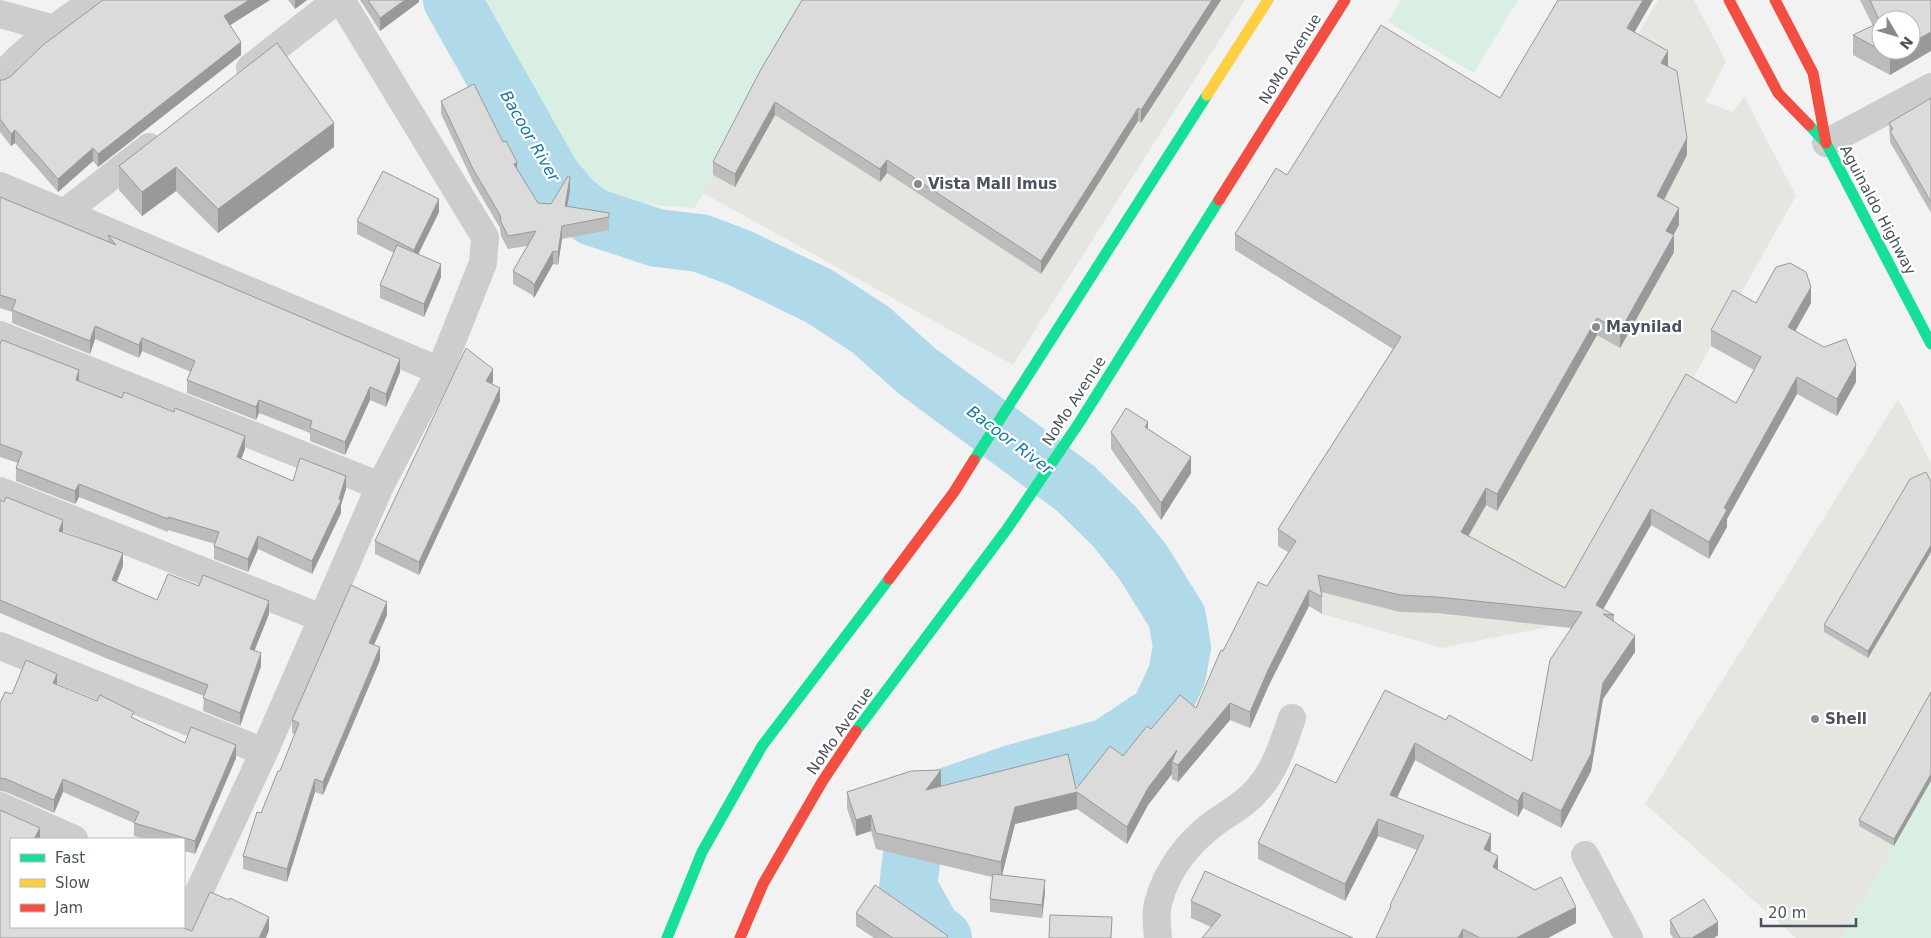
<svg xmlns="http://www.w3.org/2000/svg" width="1931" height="938" font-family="'DejaVu Sans',sans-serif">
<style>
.commercial{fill:#e6e6e0}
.green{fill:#d9efe3}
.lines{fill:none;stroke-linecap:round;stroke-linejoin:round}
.river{stroke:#b0d9ea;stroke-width:58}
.street{stroke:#cccdcf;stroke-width:28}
.fast{stroke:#16e098;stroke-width:11}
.slow{stroke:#ffcf43;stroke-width:11}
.jam{stroke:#f24e42;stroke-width:11}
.wall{fill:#bcbcbd}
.shaded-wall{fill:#99999a}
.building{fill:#dbdbdc;stroke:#99999a}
.poi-dot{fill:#858b91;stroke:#fff;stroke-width:2}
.labels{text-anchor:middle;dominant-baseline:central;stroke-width:4.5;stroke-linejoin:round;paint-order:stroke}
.street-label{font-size:15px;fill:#4a535d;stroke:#fff}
.poi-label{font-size:15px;font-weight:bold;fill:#4a535d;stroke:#fff;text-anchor:start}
.water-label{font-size:16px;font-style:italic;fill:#1779a3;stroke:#fff}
</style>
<rect width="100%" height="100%" fill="#f2f2f2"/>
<path class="commercial" d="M 810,0 L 1245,0 L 1013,365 L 703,193 Z
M 1658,0 L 1694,0 L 1726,61 L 1705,102 L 1733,112 L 1744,96 L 1796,196 L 1553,626 L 1442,648 L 1322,614 L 1317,588 Z
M 1898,399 L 1931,463 L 1931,781 L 1842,938 L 1796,938 L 1645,804 Z"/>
<path class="green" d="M 477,0 L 810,0 L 695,208 L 597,201 L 580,189 Z
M 1401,0 L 1518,0 L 1474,73 L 1388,22 Z
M 1931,781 L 1931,938 L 1842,938 Z"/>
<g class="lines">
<path class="river" d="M 452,0 L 552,177 L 573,202 L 593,217 L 657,238 L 700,243 L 740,258 L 819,296 L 871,330 L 917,371 L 1075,488 L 1114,526 L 1143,562 L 1177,617 L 1182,647 L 1177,675 L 1159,713 L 1108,747 L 1012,774 L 949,796 L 914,838 L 908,887 L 932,930 L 943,938"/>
<path class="street" d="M 341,0 L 485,237 L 483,263 L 440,371
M 0,14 L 54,29
M 250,68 L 337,0
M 0,78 C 26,47 62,23 94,0
M 1826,143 L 1931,87
M 0,186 L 440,371 L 380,486 L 264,752 L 184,924
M 64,213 L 149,147
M 0,335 L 380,486
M 0,491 L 322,618
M 0,646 L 264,752
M 0,806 L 74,839
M 1585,855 L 1629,938
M 1158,938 C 1157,927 1155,911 1159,900 C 1167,870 1188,843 1213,824 C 1228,813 1246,804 1258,789 C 1276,769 1283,743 1292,718"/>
<path class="fast" d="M 1809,125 L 1826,143 L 1931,344
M 974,460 L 1207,95
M 856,731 L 1007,529 L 1079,423 L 1219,200
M 667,938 L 702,852 L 762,746 L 889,579"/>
<path class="slow" d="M 1207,95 L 1268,0"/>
<path class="jam" d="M 1729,0 L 1778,93 L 1809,125
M 1775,0 L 1813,73 L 1826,143
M 1219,200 L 1345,0
M 889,579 L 954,492 L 974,460
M 740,938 L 763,884 L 822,782 L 856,731"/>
</g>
<path class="wall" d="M 103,0 L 270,0 L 230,25 L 241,55 L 98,167 L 93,161 L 58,192 L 15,143 L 11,146 L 0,132 L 0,80 L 4,80 L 11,76 Z
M 288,0 L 307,0 L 295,9 Z
M 360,0 L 419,0 L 419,2 L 380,31 Z
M 802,0 L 1221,0 L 1141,123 L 1138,121 L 1041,274 L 887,173 L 880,182 L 775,115 L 735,187 L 713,175 L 713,162 Z
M 1558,0 L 1653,0 L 1634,33 L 1668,66 L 1687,155 L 1664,200 L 1679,225 L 1673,235 L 1674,252 L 1620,348 L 1597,335 L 1497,511 L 1486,505 L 1468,536 L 1565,588 L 1736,403 L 1754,370 L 1711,346 L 1711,330 L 1756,303 L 1811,303 L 1795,331 L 1856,382 L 1837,416 L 1797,394 L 1727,519 L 1727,527 L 1709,559 L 1651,525 L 1603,609 L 1614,615 L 1614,622 L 1635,652 L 1603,699 L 1591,771 L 1561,828 L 1523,808 L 1518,817 L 1415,760 L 1397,798 L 1491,850 L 1490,852 L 1498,870 L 1576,923 L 1548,938 L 1376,938 L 1390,910 L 1390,905 L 1417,850 L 1378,836 L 1345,901 L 1258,859 L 1258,843 L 1336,783 L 1446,720 L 1532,761 L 1571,628 L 1437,613 L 1400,612 L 1321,592 L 1322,597 L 1322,614 L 1309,606 L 1269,685 L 1250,728 L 1230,720 L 1178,782 L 1172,779 L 1172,774 L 1148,805 L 1127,844 L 1077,809 L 1015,824 L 1002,875 L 1045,893 L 1042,918 L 990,912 L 990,899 L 992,877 L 876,849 L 871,831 L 856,836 L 847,808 L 847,792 L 941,786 L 1076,789 L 1123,756 L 1151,729 L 1196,708 L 1223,651 L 1267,586 L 1288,552 L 1278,546 L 1278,529 L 1393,349 L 1235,250 L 1235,234 L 1287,175 L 1500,98 Z
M 1860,0 L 1931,0 L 1890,75 L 1853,55 L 1853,35 L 1873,26 Z
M 1931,98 L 1931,213 L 1890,142 L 1889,123 Z
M 441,101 L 517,170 L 538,203 L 551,204 L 570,190 L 567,207 L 609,213 L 609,230 L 562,239 L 558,265 L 553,264 L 534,298 L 532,295 L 513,284 L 513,271 L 527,246 L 508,249 L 501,236 L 500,228 L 473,182 L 441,114 Z
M 334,147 L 218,233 L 176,191 L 142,216 L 119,190 L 119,166 Z
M 0,197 L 108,241 L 108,235 L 400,372 L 386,407 L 370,400 L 345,455 L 310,441 L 310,433 L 259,413 L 256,420 L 187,393 L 187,380 L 191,372 L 142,351 L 139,358 L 95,339 L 90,354 L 12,323 L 12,312 L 0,308 Z
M 439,212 L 418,254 L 441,277 L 424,317 L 380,298 L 380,285 L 394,253 L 357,234 L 357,221 Z
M 0,344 L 79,381 L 245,449 L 241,459 L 293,481 L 346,489 L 341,505 L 341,513 L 312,574 L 258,549 L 248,572 L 214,559 L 214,546 L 215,544 L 168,530 L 168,532 L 79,497 L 75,504 L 16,481 L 16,468 L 18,463 L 0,457 Z
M 493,382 L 492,384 L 500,401 L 419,575 L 375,554 L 375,541 Z
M 1111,432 L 1191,473 L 1161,520 L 1111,449 Z
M 1931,482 L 1931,552 L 1868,658 L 1824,632 L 1824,625 Z
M 0,500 L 63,532 L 123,566 L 117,582 L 157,600 L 269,614 L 254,651 L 261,666 L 240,726 L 203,711 L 204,696 L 108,659 L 0,613 Z
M 387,615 L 374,645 L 380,660 L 323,795 L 315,792 L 287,882 L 243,869 L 243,856 L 261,813 L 280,771 L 295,734 L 292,733 L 292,720 Z
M 57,685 L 134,719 L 185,743 L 236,758 L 195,854 L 184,851 L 184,839 L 145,839 L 134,836 L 134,823 L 63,792 L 54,813 L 6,792 L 0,791 L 0,703 L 12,694 Z
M 1931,692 L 1894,846 L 1859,826 L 1859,820 Z
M 1191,901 L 1353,938 L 1211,927 L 1191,918 Z
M 856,913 L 948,938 L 874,938 L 856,926 Z
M 1670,920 L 1718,935 L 1714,938 L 1673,938 L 1670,933 Z"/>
<path class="shaded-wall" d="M 249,0 L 270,0 L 224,29 L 224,16 Z
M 295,0 L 307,0 L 295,9 Z
M 405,0 L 419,0 L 419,2 L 380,31 L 380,18 Z
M 1212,0 L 1221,0 L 1141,123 L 1141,110 Z
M 1643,0 L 1653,0 L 1627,45 L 1627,28 Z
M 1931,32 L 1931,51 L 1890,75 L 1890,55 L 1899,50 L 1911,50 L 1911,43 Z
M 241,42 L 241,55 L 98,167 L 98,154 Z
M 1668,51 L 1668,68 L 1661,63 Z
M 775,102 L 775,115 L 735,187 L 735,174 Z
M 1138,108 L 1138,121 L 1041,274 L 1041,261 Z
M 334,123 L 334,147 L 218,233 L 218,209 Z
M 15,130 L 15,143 L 11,146 L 11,134 Z
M 1687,138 L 1687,155 L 1657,213 L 1657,196 Z
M 93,148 L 93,161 L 58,192 L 58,179 Z
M 887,160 L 887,173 L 880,182 L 880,169 Z
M 517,162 L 517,175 L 514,164 Z
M 176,167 L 176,191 L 142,216 L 142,192 Z
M 570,177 L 570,190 L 565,219 L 565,206 Z
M 439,199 L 439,212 L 414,263 L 414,250 Z
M 1679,208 L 1679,225 L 1666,248 L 1666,231 Z
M 562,226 L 562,239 L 558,265 L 558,252 Z
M 1674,235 L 1674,252 L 1620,348 L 1620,331 Z
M 553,251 L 553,264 L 534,298 L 534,285 Z
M 441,264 L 441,277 L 424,317 L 424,304 Z
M 1811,287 L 1811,303 L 1788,344 L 1788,327 Z
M 1597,318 L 1597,335 L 1497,511 L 1497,494 Z
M 95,326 L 95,339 L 90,354 L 90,341 Z
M 142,338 L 142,351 L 139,358 L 139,345 Z
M 400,359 L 400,372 L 386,407 L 386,394 Z
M 1856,365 L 1856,382 L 1837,416 L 1837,399 Z
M 493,369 L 493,382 L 486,394 L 486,381 Z
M 79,370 L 79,383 L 76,380 Z
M 1797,377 L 1797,394 L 1727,519 L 1727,527 L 1709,559 L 1709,542 L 1724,508 Z
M 370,387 L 370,400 L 345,455 L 345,442 Z
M 500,388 L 500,401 L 419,575 L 419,562 Z
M 259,400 L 259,413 L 256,420 L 256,407 Z
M 1148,422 L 1148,439 L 1145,427 Z
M 245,436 L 245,449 L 237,470 L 237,457 Z
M 1191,457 L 1191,473 L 1161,520 L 1161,503 Z
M 346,476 L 346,489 L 341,505 L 341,513 L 312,574 L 312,561 L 339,499 Z
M 79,484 L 79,497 L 75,504 L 75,491 Z
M 1486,488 L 1486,505 L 1461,549 L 1461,532 Z
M 1651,509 L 1651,525 L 1596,622 L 1596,605 Z
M 63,520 L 63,533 L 59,531 Z
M 258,536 L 258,549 L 248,572 L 248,559 Z
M 1931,545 L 1931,552 L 1868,658 L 1868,651 Z
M 123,553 L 123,566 L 112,593 L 112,580 Z
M 1309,590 L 1309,606 L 1269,685 L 1250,728 L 1250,712 L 1269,668 Z
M 269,601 L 269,614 L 250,662 L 250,649 Z
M 387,602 L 387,615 L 369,656 L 369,643 Z
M 1635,636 L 1635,652 L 1603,699 L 1591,771 L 1561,828 L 1561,811 L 1603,683 Z
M 380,647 L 380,660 L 323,795 L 323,782 Z
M 261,653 L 261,666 L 240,726 L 240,713 Z
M 57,674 L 57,687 L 53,683 Z
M 1230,703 L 1230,720 L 1178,782 L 1178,765 Z
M 1415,743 L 1415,760 L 1390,812 L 1390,795 Z
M 236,745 L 236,758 L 195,854 L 195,841 Z
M 1177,750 L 1172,762 L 1172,774 L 1148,805 L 1127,844 L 1127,827 L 1148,788 Z
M 941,770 L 941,787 L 926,790 Z
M 1931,774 L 1931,781 L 1894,846 L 1894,839 Z
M 63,779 L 63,792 L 54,813 L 54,800 Z
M 315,779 L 315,792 L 287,882 L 287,869 Z
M 1077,792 L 1077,809 L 1015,824 L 1001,879 L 1001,862 L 1015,807 Z
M 1523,792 L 1523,808 L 1518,817 L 1518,801 Z
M 871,815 L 871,831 L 856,836 L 856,820 Z
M 1378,819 L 1378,836 L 1345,901 L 1345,884 Z
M 40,828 L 40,839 L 34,839 Z
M 1491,834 L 1491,850 L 1484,866 L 1484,849 Z
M 1498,856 L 1498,873 L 1493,867 Z
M 1045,880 L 1045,893 L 1042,918 L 1042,905 Z
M 1576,907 L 1576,923 L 1548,938 L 1516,938 Z
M 269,917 L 269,930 L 266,938 L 259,938 Z
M 1718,922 L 1718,935 L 1714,938 L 1692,938 Z
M 1463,929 L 1463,938 L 1458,938 Z"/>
<path class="building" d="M 103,0 L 249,0 L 224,16 L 241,42 L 98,154 L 93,148 L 58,179 L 15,130 L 11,134 L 0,119 L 0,80 L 4,80 L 11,76 L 43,45 Z
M 368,0 L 405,0 L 380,18 Z
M 802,0 L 1212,0 L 1141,110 L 1138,108 L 1041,261 L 887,160 L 880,169 L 775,102 L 735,174 L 713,162 L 760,71 Z
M 1558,0 L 1643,0 L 1627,28 L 1668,51 L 1661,63 L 1677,71 L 1687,138 L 1657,196 L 1679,208 L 1666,231 L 1674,235 L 1620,331 L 1597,318 L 1497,494 L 1486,488 L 1461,532 L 1565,588 L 1686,374 L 1736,403 L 1761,357 L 1711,330 L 1733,290 L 1756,303 L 1776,267 L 1790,263 L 1806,272 L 1811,287 L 1788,327 L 1824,347 L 1846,339 L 1856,365 L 1837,399 L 1797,377 L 1724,508 L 1727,510 L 1709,542 L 1651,509 L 1596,605 L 1614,615 L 1603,614 L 1635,636 L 1603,683 L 1591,754 L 1561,811 L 1523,792 L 1518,801 L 1415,743 L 1390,795 L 1491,834 L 1484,849 L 1498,856 L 1493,867 L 1535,890 L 1561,877 L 1576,907 L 1516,938 L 1480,938 L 1463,929 L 1458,938 L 1376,938 L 1391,906 L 1390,905 L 1424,836 L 1378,819 L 1345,884 L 1258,843 L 1296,764 L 1336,783 L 1385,690 L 1446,720 L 1449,715 L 1532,761 L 1550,660 L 1582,612 L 1437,597 L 1400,595 L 1318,575 L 1322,597 L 1309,590 L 1269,668 L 1250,712 L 1230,703 L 1178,765 L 1172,762 L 1177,750 L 1148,788 L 1127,827 L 1077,792 L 1015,807 L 1001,862 L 876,833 L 871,815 L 856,820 L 847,792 L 911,771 L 941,770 L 926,790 L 1068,754 L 1076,789 L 1110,746 L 1123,756 L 1147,726 L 1151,729 L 1180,695 L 1196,708 L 1221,650 L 1223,651 L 1258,582 L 1267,586 L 1296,541 L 1278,529 L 1401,337 L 1235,234 L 1276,168 L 1287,175 L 1381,25 L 1500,98 Z
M 1870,0 L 1931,0 L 1931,32 L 1911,43 L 1911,20 L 1881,20 L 1881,50 L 1899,50 L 1890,55 L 1853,35 L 1880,22 Z
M 277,43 L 334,123 L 218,209 L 176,167 L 142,192 L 119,166 Z
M 474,84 L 503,142 L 506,141 L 517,162 L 514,164 L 538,203 L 551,204 L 568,176 L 570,177 L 565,206 L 609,213 L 609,217 L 562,226 L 558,252 L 553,251 L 534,285 L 532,282 L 513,271 L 536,231 L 508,236 L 501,222 L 500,215 L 473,169 L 441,101 Z
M 1931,98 L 1931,202 L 1890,131 L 1893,129 L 1889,123 Z
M 383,171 L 439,199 L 414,250 L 357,221 Z
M 0,197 L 116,245 L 108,235 L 400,359 L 386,394 L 370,387 L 345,442 L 310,428 L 312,421 L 259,400 L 256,407 L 187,380 L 195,361 L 142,338 L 139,345 L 95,326 L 90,341 L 12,310 L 16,300 L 0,295 Z
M 397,245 L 441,264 L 424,304 L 380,285 Z
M 2,340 L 79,370 L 76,380 L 122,398 L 124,392 L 174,412 L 175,408 L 245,436 L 237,457 L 293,481 L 300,458 L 346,476 L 339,499 L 341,500 L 312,561 L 258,536 L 248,559 L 214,546 L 219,532 L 168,517 L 168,519 L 79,484 L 75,491 L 16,468 L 22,452 L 0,444 L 0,344 Z
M 466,348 L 493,369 L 486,381 L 500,388 L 419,562 L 375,541 Z
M 1126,408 L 1148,422 L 1145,427 L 1191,457 L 1161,503 L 1111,432 Z
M 1926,472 L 1931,482 L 1931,545 L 1868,651 L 1824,625 L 1910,479 Z
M 6,497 L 63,520 L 59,531 L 123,553 L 112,580 L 157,600 L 168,574 L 199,586 L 203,575 L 269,601 L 250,649 L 261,653 L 240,713 L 203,698 L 208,685 L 108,646 L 0,600 L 0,500 L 4,502 Z
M 351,585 L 387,602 L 369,643 L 380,647 L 323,782 L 315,779 L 287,869 L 243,856 L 257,812 L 261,813 L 278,771 L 280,771 L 299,723 L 292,720 Z
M 26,660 L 57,674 L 53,683 L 97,701 L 100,695 L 134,712 L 131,717 L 185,743 L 191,727 L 236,745 L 195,841 L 134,823 L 139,812 L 63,779 L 54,800 L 6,779 L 0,778 L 0,703 L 5,692 L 12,694 Z
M 1931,692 L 1931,774 L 1894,839 L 1859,820 Z
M 0,810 L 40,828 L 34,839 L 11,839 L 11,927 L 181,927 L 192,931 L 210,892 L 229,900 L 230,898 L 269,917 L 259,938 L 0,938 Z
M 1205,871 L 1353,938 L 1202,938 L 1221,915 L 1191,901 Z
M 993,874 L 1045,880 L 1042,905 L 990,899 Z
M 875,885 L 948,936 L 947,938 L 893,938 L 856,913 Z
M 1704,899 L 1718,922 L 1692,938 L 1680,938 L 1670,920 Z
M 1050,915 L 1112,917 L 1111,938 L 1049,938 Z"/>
<g class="poi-dot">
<circle cx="918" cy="184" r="5"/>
<circle cx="1596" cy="327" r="5"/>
<circle cx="1815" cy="719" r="5"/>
</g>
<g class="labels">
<g class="street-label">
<text transform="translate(1290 59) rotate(-58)">NoMo Avenue</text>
<text transform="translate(1878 210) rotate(62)">Aguinaldo Highway</text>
<text transform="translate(1074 401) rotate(-57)">NoMo Avenue</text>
<text transform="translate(840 731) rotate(-55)">NoMo Avenue</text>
</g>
<g class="poi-label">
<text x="928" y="184">Vista Mall Imus</text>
<text x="1606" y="327">Maynilad</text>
<text x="1825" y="719">Shell</text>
</g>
<g class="water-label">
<text transform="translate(530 136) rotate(60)">Bacoor River</text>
<text transform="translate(1010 440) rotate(37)">Bacoor River</text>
</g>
</g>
<rect x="10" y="838" width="175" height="90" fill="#ffffff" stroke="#b7babe"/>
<rect x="20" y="854" width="25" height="8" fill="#16e098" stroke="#b7babe"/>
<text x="55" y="863" font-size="15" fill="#4a535d">Fast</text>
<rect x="20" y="879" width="25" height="8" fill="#ffcf43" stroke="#b7babe"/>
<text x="55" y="888" font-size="15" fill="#4a535d">Slow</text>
<rect x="20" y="904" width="25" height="8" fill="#f24e42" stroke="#b7babe"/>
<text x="55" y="913" font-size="15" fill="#4a535d">Jam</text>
<g transform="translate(1896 35) rotate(128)"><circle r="24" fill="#ffffff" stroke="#b7babe"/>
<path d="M0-4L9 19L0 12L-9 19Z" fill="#858b91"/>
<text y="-8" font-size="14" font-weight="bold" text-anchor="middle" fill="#4a535d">N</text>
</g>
<path d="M1761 918v8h95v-8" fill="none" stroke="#4a535d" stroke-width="2.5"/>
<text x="1768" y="918" font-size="15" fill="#4a535d" stroke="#ffffff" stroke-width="4" paint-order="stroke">20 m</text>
</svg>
